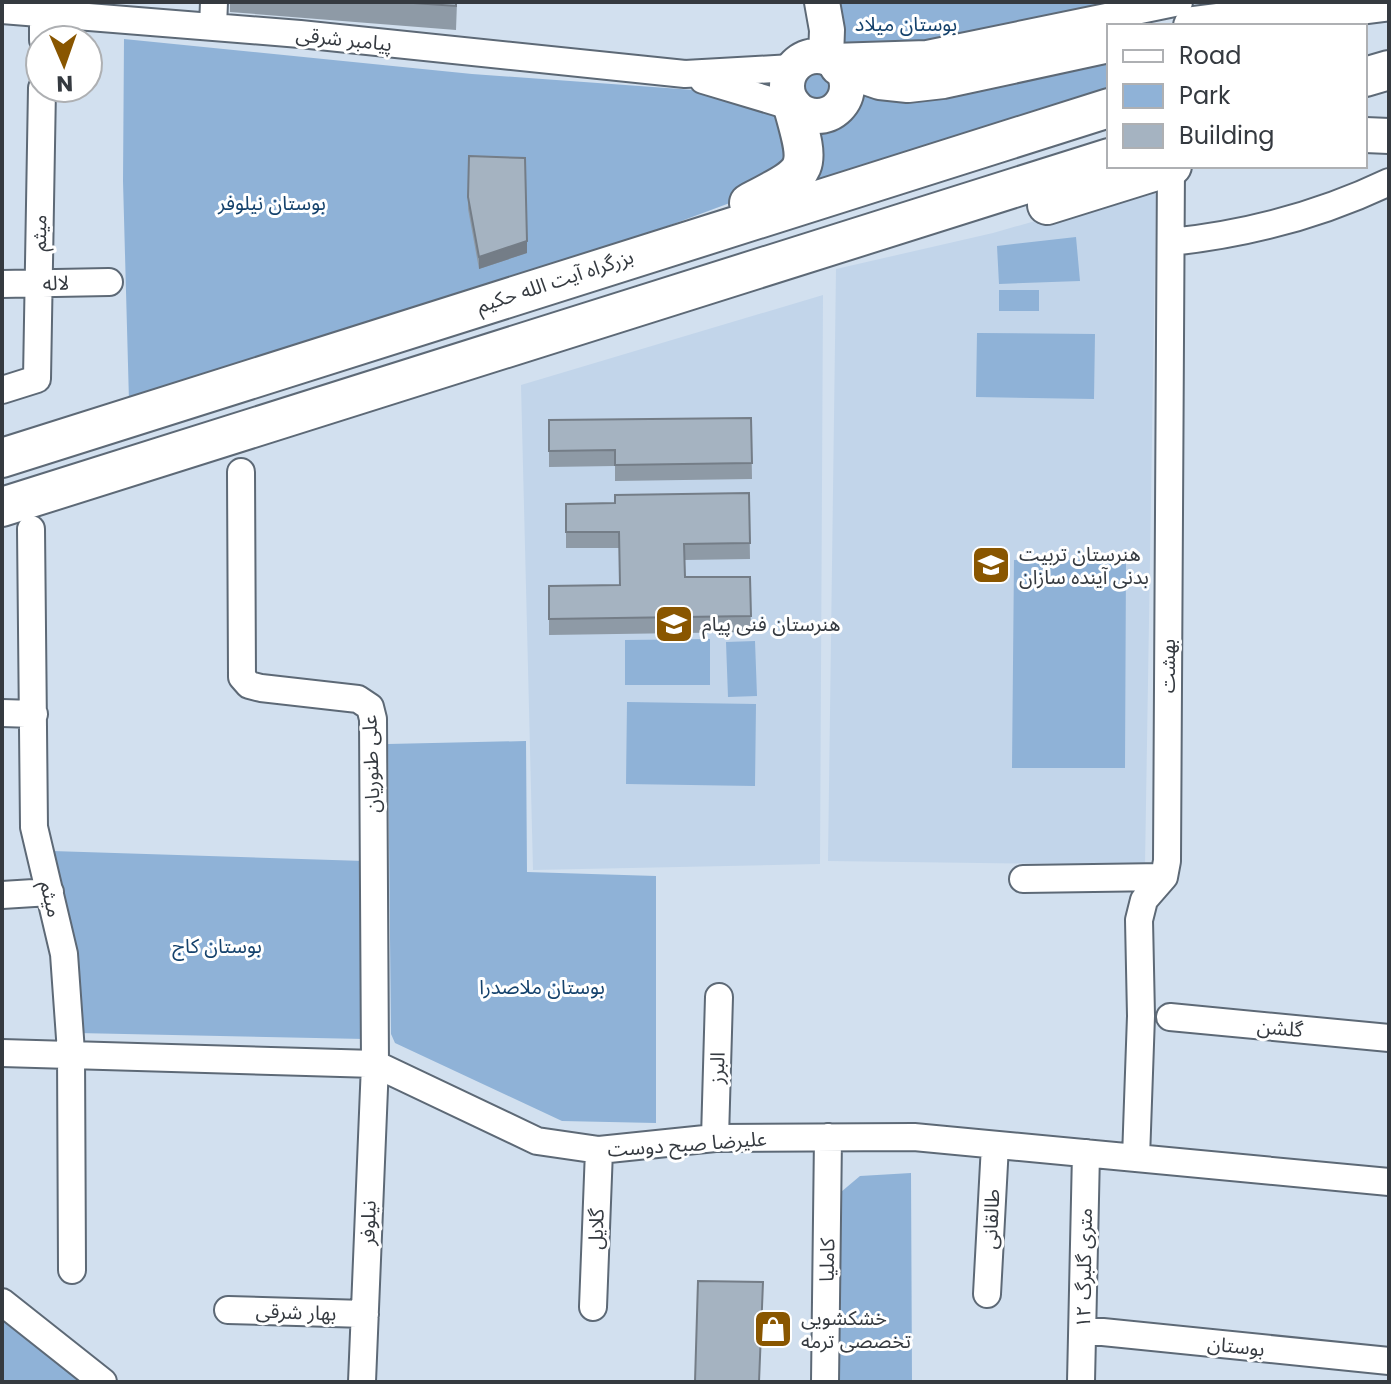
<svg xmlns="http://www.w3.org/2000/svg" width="1391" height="1384" font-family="Poppins,'Noto Sans Arabic',sans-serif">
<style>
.built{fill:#c2d5ea}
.green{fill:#8fb2d7}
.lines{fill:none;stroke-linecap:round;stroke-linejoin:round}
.minor-casing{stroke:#5d6976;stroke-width:30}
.major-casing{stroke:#5d6976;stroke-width:38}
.highway-casing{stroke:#5d6976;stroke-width:42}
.minor{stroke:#fff;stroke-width:26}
.major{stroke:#fff;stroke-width:34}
.highway{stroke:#fff;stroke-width:38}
.wall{fill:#8e9aa6}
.shaded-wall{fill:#747d87}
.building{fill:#a5b3c1;stroke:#747d87;stroke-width:2}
.labels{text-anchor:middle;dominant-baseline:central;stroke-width:6;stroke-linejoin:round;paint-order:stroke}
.park-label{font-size:20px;fill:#15426c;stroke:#fff}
.street-label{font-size:20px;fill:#353a40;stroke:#fff}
.poi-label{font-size:20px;fill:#353a40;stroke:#fff;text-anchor:start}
</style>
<rect width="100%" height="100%" fill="#d2e0ef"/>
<path class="built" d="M 1147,189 L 1156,194 L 1145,865 L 828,861 L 836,269 L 993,233 Z
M 823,295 L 820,864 L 533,870 L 521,385 Z"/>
<path class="green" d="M 840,2 L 1132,2 L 973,38 L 872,49 L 839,40 Z
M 124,39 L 472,74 L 708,91 L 766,106 L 791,124 L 781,184 L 512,284 L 129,401 L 123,181 Z
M 1109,57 L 1109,96 L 791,195 L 817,124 C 836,120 854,110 855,89 Z
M792 87a24 24 0 1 1 48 0a24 24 0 1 1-48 0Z
M 1076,237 L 1080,281 L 999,284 L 997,246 Z
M 999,290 L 1039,290 L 1039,311 L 999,311 Z
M 977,333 L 1095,334 L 1094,399 L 976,397 Z
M 1014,560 L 1126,560 L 1125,768 L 1012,768 Z
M 710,639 L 710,685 L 625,685 L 625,640 Z
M 755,641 L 757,696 L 728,697 L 726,642 Z
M 627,702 L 756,704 L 755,786 L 626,784 Z
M 526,741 L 527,872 L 656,876 L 656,1123 L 562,1121 L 395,1043 L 391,1034 L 388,744 Z
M 52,851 L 364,861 L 365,1039 L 77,1033 L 76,956 L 67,904 Z
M 911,1173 L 912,1382 L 835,1382 L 841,1192 L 860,1176 Z
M 2,1319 L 85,1382 L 2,1382 Z"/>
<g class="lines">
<defs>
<path id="minor" d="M 2,10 L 300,34 L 685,74 L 792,68
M 213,27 L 214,2
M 43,40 L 43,13
M 832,57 L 927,54 L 1179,2
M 703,80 L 793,107
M 1171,242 C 1247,234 1320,215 1389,182
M 2,284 L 109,282
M 2,390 L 37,379 L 42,88
M 241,472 L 242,677 L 249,685 L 261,688 L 358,699 L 370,707 L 373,719 L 375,1064 L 362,1382
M 31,529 L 34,827 L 64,954 L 71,1052 L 72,1270
M 2,713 L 34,714
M 1023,879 L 1164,877
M 2,895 L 50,892
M 1170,1017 L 1389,1038
M 2,1053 L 375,1064 L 537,1141 L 599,1150 L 715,1138 L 914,1137 L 1389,1182
M 715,1138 L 719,997
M 1136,1158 L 1141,1016 L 1139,920 L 1144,900 L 1164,877 L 1167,861 L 1171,166
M 987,1294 L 995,1145
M 2,1302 L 103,1382
M 593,1307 L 599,1150
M 228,1310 L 365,1314
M 1083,1330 L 1389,1361
M 825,1382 L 828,1137
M 1081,1382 L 1086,1153"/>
<path id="major" d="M 822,2 L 827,30 L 826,57
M787 86a30 30 0 1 1 60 0a30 30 0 1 1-60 0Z
M 1365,135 L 1389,136"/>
<path id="highway" d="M 1193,26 L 1384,2
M 839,66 L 880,80 L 908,83 L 943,79 L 1109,43
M 1365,77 L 1389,70
M 749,203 C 810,171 812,173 793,107
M 1047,205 L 1172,166
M 2,458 L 1109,108
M 2,507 L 1109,158"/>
</defs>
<use href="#minor" class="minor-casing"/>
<use href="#major" class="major-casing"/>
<use href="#highway" class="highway-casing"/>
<use href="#minor" class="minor"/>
<use href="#major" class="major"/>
<use href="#highway" class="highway"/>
</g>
<path class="wall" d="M 230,2 L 457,2 L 456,30 L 230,12 Z
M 469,156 L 527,253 L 479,269 L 468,209 Z
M 751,418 L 752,479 L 615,481 L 615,466 L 549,467 L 549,420 Z
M 749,493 L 750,559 L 684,560 L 685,577 L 750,577 L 751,632 L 549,635 L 549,586 L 619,585 L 619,548 L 566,548 L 566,504 L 615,503 Z"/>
<path class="shaded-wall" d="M 527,241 L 527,253 L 479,269 L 479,257 Z"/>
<path class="building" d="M 399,2 L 456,2 L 456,6 Z
M 469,156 L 525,158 L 527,241 L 479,257 L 468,197 Z
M 751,418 L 752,463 L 615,465 L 615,450 L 549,451 L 549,420 Z
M 749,493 L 750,543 L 684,544 L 685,577 L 750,577 L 751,616 L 549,619 L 549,586 L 620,585 L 619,532 L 566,532 L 566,504 L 615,503 L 615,495 Z
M 698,1281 L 763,1282 L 759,1382 L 695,1382 Z"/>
<defs>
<symbol id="school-square" viewBox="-11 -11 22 22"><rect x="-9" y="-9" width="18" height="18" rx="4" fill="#895600" stroke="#fff"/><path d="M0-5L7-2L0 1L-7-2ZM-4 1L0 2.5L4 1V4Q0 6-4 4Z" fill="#fff"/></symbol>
<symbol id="shop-square" viewBox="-11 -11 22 22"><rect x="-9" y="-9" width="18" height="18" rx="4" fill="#895600" stroke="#fff"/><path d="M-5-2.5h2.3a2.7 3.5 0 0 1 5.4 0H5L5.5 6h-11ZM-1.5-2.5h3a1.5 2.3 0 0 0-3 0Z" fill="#fff"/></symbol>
</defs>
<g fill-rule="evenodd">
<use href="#school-square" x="969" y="543" width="44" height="44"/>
<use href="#school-square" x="652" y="602" width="44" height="44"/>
<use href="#shop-square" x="751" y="1307" width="44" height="44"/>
</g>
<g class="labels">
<g class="park-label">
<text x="906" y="24">بوستان میلاد</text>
<text x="272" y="203">بوستان نیلوفر</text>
<text x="217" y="946">بوستان کاج</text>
<text x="542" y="987">بوستان ملاصدرا</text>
</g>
<g class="street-label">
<text transform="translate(344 39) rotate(6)">پیامبر شرقی</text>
<text transform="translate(39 233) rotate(-89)">میثم</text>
<text transform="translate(555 281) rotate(-18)">بزرگراه آیت الله حکیم</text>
<text transform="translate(56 283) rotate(-1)">لاله</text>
<text transform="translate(1168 666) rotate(-90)">بهشت</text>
<text transform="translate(371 764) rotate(-92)">علی طنوریان</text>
<text transform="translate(51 899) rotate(77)">میثم</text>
<text transform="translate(1280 1028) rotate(5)">گلشن</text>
<text transform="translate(717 1068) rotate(-88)">البرز</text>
<text transform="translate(687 1144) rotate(-4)">علیرضا صبح دوست</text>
<text transform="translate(991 1219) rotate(-87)">طالقانی</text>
<text transform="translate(368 1223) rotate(-88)">نیلوفر</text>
<text transform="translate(596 1229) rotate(-88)">گلایل</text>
<text transform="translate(827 1260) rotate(-89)">کاملیا</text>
<text transform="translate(1084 1268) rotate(-89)">۱۲ متری گلبرگ</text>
<text transform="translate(296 1312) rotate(2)">بهار شرقی</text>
<text transform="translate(1236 1346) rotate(6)">بوستان</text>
</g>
<g class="poi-label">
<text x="1019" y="554">هنرستان تربیت<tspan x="1019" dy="23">بدنی آینده سازان</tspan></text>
<text x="702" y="624">هنرستان فنی پیام</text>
<text x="801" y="1318">خشکشویی<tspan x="801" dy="23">تخصصی ترمه</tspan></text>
</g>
</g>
<rect width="1391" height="1384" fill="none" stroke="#353a40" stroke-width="8"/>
<rect x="1107" y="24" width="260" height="144" fill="#ffffff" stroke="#aeb0b3" stroke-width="2"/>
<rect x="1123" y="50" width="40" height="12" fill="#ffffff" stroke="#aeb0b3" stroke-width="2"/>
<text x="1179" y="64" font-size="24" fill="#353a40">Road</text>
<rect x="1123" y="84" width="40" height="24" fill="#8fb2d7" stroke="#aeb0b3" stroke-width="2"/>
<text x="1179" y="104" font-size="24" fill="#353a40">Park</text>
<rect x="1123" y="124" width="40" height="24" fill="#a5b3c1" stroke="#aeb0b3" stroke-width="2"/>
<text x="1179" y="144" font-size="24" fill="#353a40">Building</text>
<g transform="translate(64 64) rotate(178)"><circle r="38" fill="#ffffff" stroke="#aeb0b3" stroke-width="2"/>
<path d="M0-6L14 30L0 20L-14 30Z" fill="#895600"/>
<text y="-12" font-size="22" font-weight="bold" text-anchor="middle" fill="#353a40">N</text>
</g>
</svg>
